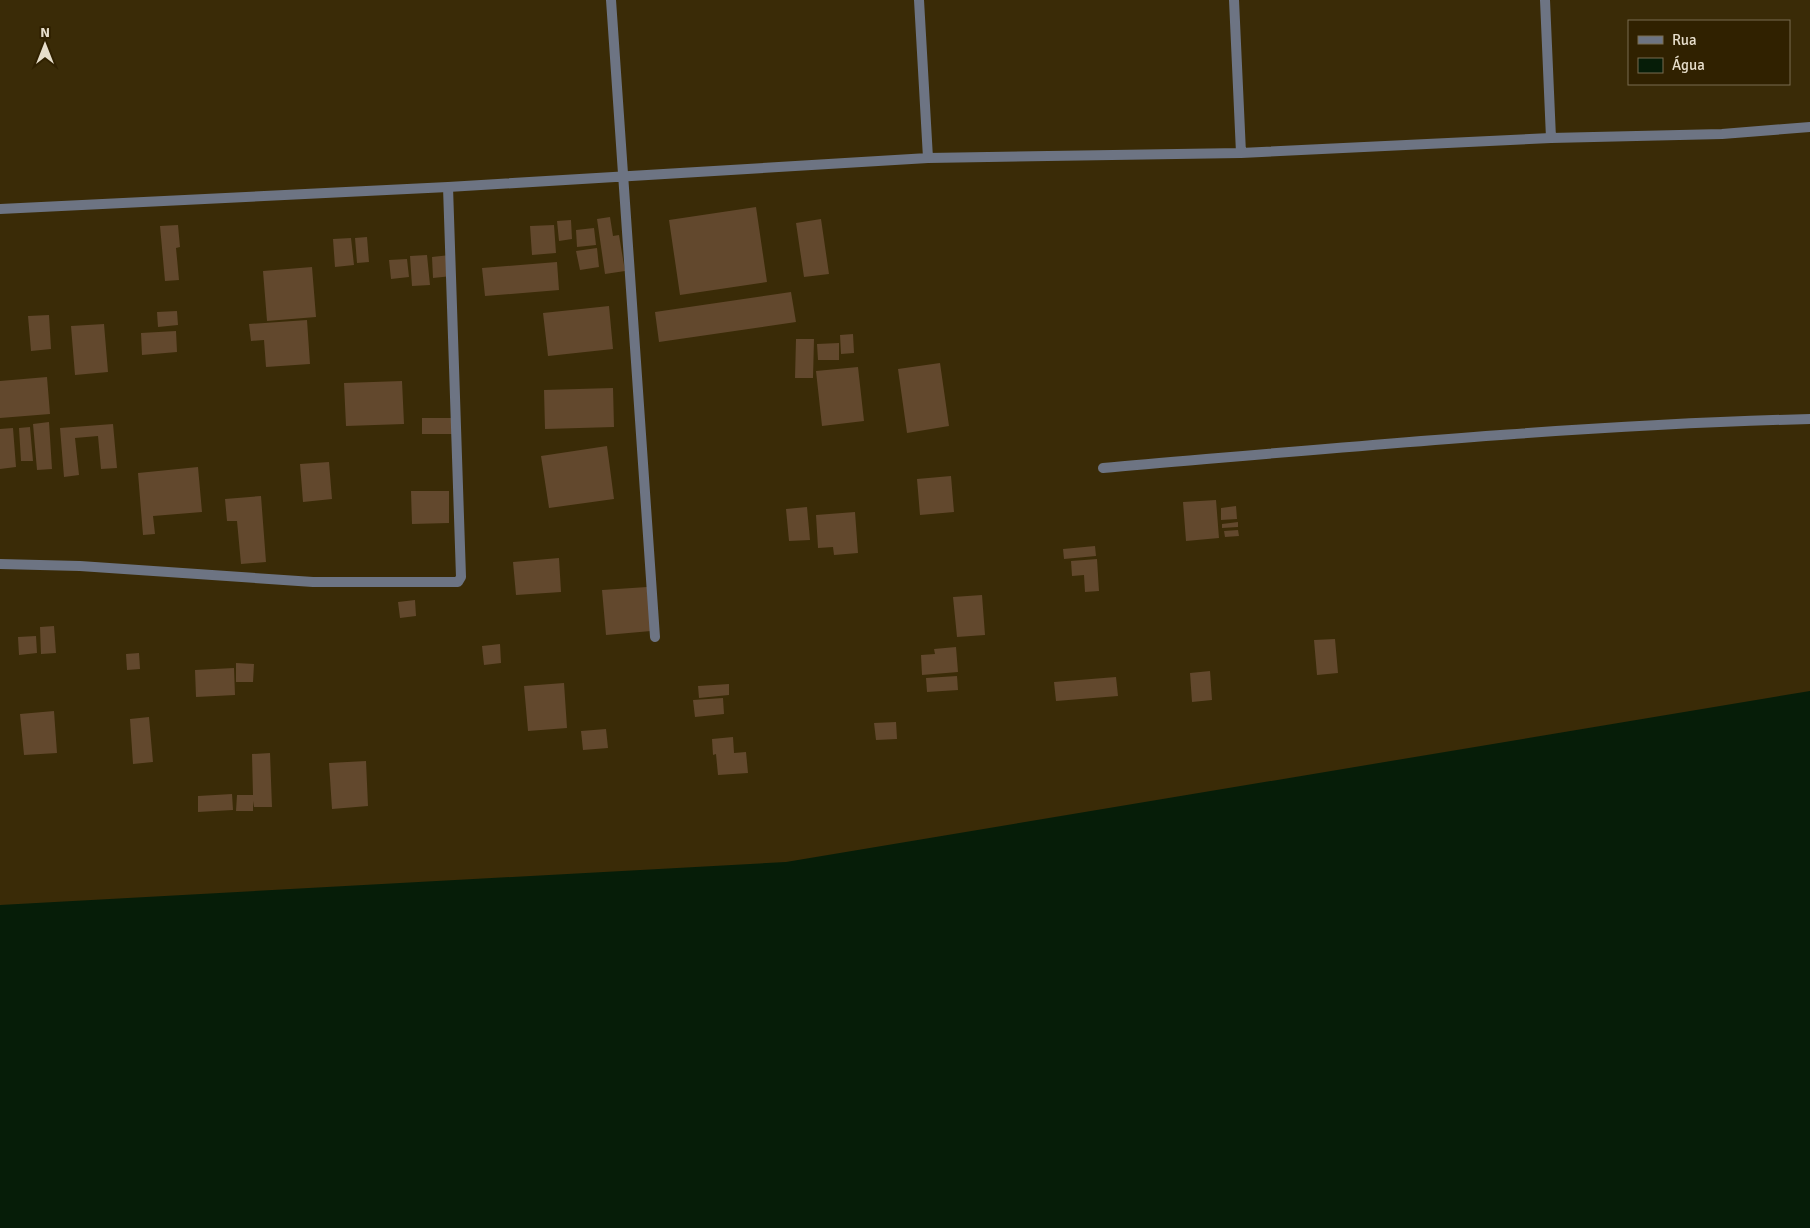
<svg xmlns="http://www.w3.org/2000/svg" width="1810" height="1228" font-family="Signika,sans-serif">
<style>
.water{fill:#061d08}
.building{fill:#62482d}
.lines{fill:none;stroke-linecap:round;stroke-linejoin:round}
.street{stroke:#6d7483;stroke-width:10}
</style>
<rect width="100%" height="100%" fill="#3a2b07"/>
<path class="water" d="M 1810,691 L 1810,1228 L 0,1228 L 0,905 L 786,862 Z"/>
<path class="building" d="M 756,207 L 767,282 L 680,295 L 669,220 Z
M 610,217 L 613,236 L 619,235 L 625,271 L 605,274 L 597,219 Z
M 821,219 L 829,274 L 804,277 L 796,223 Z
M 571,220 L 572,239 L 559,241 L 557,221 Z
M 178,225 L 180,247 L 176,248 L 179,280 L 165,281 L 160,226 Z
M 554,225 L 556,253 L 532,255 L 530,226 Z
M 594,228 L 596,245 L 577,247 L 576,230 Z
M 367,237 L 369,262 L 357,263 L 355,238 Z
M 351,238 L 354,265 L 335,267 L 333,239 Z
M 597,248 L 599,267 L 580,270 L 576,251 Z
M 427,255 L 430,285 L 412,286 L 410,256 Z
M 450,255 L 452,276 L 433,278 L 432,257 Z
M 407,259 L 409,277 L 391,279 L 389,260 Z
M 557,262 L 559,290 L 485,296 L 482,268 Z
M 312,267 L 316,317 L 267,321 L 263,271 Z
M 791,292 L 796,322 L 659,342 L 655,312 Z
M 609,306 L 613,349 L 548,356 L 543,313 Z
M 177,311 L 178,325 L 158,327 L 157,312 Z
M 49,315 L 51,349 L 31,351 L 28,316 Z
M 307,320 L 310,364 L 266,367 L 264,340 L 251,341 L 249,324 Z
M 104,324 L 108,372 L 75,375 L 71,326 Z
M 176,331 L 177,352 L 142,355 L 141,333 Z
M 853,334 L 854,353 L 841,354 L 840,335 Z
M 796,339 L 814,339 L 813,378 L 795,378 Z
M 839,343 L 839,360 L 818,360 L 817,344 Z
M 940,363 L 949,426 L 907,433 L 898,369 Z
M 858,367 L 864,421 L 822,426 L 816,371 Z
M 47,377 L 50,414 L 0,418 L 0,381 Z
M 402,381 L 404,424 L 346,426 L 344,383 Z
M 613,388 L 614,427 L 545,429 L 544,390 Z
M 422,418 L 454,418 L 454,434 L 422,434 Z
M 49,422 L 52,469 L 37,470 L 33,424 Z
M 113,424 L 117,468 L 101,469 L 98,436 L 75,438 L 79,475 L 64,477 L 60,428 Z
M 30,427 L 33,461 L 21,461 L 19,428 Z
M 13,428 L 16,467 L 0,469 L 0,429 Z
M 607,446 L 614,499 L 549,508 L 541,456 Z
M 329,462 L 332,499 L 303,502 L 300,464 Z
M 198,467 L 202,512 L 153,516 L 155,534 L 143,535 L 138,473 Z
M 951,476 L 954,512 L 920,515 L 917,479 Z
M 411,491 L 449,491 L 449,523 L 412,524 Z
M 261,496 L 266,562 L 241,564 L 237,521 L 227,521 L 225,499 Z
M 1216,500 L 1219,538 L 1186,541 L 1183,502 Z
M 1236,506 L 1237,519 L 1221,520 L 1221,508 Z
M 807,507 L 810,540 L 789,541 L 786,509 Z
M 855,512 L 858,553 L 834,555 L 833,547 L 818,548 L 816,515 Z
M 1238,522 L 1238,527 L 1222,528 L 1222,524 Z
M 1238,530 L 1239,536 L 1225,537 L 1224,531 Z
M 1095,546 L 1096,556 L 1064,559 L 1063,549 Z
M 559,558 L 561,592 L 516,595 L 513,562 Z
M 1097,559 L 1099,591 L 1085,592 L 1084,575 L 1072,576 L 1071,561 Z
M 647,587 L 651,631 L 606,635 L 602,590 Z
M 982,595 L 985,635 L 957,637 L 953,597 Z
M 415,600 L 416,616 L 400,618 L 398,602 Z
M 54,626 L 56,653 L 41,654 L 40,627 Z
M 36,636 L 37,653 L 19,655 L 18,637 Z
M 1335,639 L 1338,673 L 1317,675 L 1314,640 Z
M 500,644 L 501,663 L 484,665 L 482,646 Z
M 956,647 L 958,672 L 922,675 L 921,655 L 935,654 L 934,649 Z
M 139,653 L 140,669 L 127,670 L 126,654 Z
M 236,663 L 254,664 L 253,682 L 236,682 Z
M 234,668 L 235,695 L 196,697 L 195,670 Z
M 1210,671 L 1212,700 L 1192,702 L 1190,673 Z
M 957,676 L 958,690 L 927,692 L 926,678 Z
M 1116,677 L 1118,696 L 1056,701 L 1054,682 Z
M 564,683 L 567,728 L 528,731 L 524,686 Z
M 729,684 L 729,695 L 699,698 L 698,686 Z
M 723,698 L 724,714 L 695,717 L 693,700 Z
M 54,711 L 57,753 L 24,755 L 20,714 Z
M 149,717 L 153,762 L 133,764 L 130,719 Z
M 896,722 L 897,739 L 876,740 L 874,723 Z
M 606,729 L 608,748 L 583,750 L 581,731 Z
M 733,737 L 734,753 L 746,752 L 748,773 L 718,775 L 716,754 L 713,755 L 712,739 Z
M 270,753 L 272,807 L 254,807 L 253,801 L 253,811 L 236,811 L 237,795 L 253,795 L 252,754 Z
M 366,761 L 368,806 L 332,809 L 329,763 Z
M 232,794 L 233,810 L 198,812 L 198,796 Z"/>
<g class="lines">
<path class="street" d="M 611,0 L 655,637
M 919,0 L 928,158
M 1234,0 L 1241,153
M 1545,0 L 1551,138
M 0,209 L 448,187 L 928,158 L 1241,153 L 1551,138 L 1722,134 L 1810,127
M 1103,468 C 1338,448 1574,425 1810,419
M 0,564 L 80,566 L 313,582 L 458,582 L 461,577 L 448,187"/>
</g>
<rect x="1628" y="20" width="162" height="65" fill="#302100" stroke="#796d51"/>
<rect x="1638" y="36" width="25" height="8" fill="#6d7483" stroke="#796d51"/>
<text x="1672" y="45" font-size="15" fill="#e7decb">Rua</text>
<rect x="1638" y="58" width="25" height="15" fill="#061d08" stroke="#796d51"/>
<text x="1672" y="70" font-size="15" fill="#e7decb">Água</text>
<g transform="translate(45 45)" stroke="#302100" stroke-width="4" paint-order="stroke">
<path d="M0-4L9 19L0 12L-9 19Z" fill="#e7decb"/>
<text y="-8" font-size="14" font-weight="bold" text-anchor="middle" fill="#e7decb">N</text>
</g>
</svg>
